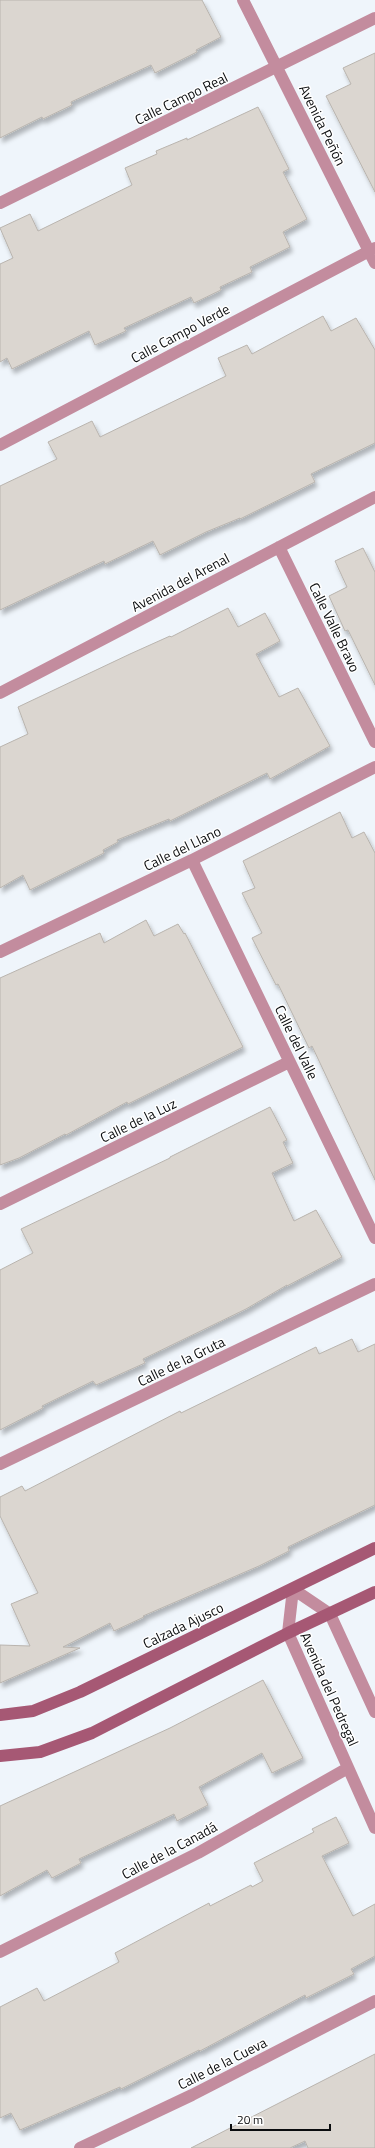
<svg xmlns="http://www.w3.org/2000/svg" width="375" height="2148" font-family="'Titillium Web',sans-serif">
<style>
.building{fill:#dbd6d0;stroke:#b9b4ae;filter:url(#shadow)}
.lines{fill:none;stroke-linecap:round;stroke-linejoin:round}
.street{stroke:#c38c9e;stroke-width:12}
.secondary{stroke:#a65874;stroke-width:12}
.labels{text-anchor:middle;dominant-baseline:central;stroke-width:3;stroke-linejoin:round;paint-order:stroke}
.street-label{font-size:14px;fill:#0b0d0f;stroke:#fff}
</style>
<defs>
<filter id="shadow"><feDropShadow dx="2.5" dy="4.5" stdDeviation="2" flood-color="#0004"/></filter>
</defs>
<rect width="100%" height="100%" fill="#eff5fb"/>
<path class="building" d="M 0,0 L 202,0 L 221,37 L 196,50 L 197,52 L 155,73 L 151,65 L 71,102 L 72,105 L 43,119 L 42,117 L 0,138 Z
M 375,53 L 375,192 L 326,96 L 351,84 L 343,68 Z
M 258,107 L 289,169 L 283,172 L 307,219 L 283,232 L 290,247 L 250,267 L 252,272 L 220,287 L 221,290 L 194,303 L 191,297 L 124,328 L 126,331 L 95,345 L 89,331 L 12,369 L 7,358 L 0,362 L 0,264 L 13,258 L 0,228 L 30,214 L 38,231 L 132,185 L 125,168 L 157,154 L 156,151 L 187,138 L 187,140 Z
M 323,316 L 331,331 L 356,318 L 375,350 L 375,443 L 311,474 L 315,482 L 240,519 L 240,518 L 206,532 L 160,555 L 153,541 L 105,564 L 104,561 L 0,610 L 0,486 L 57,459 L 48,442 L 92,421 L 100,437 L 226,376 L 218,358 L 247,345 L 252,354 Z
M 363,548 L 375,572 L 375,685 L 348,630 L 345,631 L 329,596 L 347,587 L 335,561 Z
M 228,608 L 238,627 L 265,613 L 280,641 L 256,654 L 279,697 L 298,688 L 330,746 L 270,779 L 267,773 L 170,821 L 169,819 L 117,840 L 118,842 L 103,850 L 104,853 L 30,890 L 23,875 L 0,888 L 0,747 L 28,734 L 18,707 L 130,654 L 170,636 L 171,637 Z
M 340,812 L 352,838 L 364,832 L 375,853 L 375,1180 L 312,1046 L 309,1048 L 278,984 L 276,985 L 252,938 L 262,933 L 242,893 L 255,888 L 243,861 Z
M 146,920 L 154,936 L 178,924 L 184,934 L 185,933 L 243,1047 L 128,1104 L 127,1102 L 66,1135 L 65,1134 L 19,1158 L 0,1165 L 0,978 L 100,933 L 104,943 Z
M 270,1107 L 287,1140 L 283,1142 L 293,1163 L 272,1173 L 294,1221 L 316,1210 L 342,1257 L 287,1286 L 287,1285 L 246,1309 L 143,1359 L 145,1363 L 96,1385 L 93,1381 L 42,1406 L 43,1408 L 0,1430 L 0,1270 L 33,1253 L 21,1229 L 170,1158 L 170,1157 Z
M 352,1339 L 358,1352 L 375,1344 L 375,1505 L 288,1547 L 289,1551 L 259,1566 L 143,1616 L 144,1617 L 114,1631 L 110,1623 L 63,1647 L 80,1648 L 0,1683 L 0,1645 L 30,1646 L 11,1604 L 38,1593 L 0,1516 L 0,1497 L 22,1486 L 25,1491 L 180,1411 L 181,1413 L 316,1347 L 319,1354 Z
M 263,1680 L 303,1758 L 272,1773 L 262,1753 L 199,1787 L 208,1805 L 177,1821 L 174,1814 L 79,1859 L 81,1863 L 52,1878 L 47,1870 L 0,1896 L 0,1806 L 170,1728 Z
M 336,1817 L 349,1843 L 322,1856 L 353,1916 L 375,1904 L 375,1956 L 351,1969 L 354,1974 L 306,1998 L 305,1995 L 200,2051 L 199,2050 L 121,2089 L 120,2087 L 20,2130 L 11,2113 L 0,2118 L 0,2007 L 37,1988 L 44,2001 L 119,1962 L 115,1953 L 209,1903 L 210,1906 L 251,1885 L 252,1887 L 263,1881 L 254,1863 L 314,1832 L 312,1829 Z
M 375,2054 L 375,2148 L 308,2148 L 305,2141 L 290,2148 L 191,2148 Z"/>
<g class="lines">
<path class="street" d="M 243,0 L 375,263
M 0,203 L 375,18
M 0,445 L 375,248
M 279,547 L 375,742
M 0,693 L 375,497
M 192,860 L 375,1238
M 0,952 L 192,860 L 375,767
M 0,1204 L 289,1062
M 0,1464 L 375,1284
M 375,1712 L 330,1614 L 293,1589 L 288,1633 L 375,1828
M 0,1952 L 198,1853 L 348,1768
M 80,2148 L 192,2095 L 375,2001"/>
<path class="secondary" d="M 0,1715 L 33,1711 L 80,1692 L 375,1548
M 0,1756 L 40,1752 L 92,1733 L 288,1633 L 375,1592"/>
</g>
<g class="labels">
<g class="street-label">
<text transform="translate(181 98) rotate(-26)">Calle Campo Real</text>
<text transform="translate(323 125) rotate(64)">Avenida Peñón</text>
<text transform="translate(180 333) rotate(-28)">Calle Campo Verde</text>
<text transform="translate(180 582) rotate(-28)">Avenida del Arenal</text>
<text transform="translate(335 627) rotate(64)">Calle Valle Bravo</text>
<text transform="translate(182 848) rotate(-26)">Calle del Llano</text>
<text transform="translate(297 1042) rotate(64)">Calle del Valle</text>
<text transform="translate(138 1120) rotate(-26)">Calle de la Luz</text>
<text transform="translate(181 1361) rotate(-26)">Calle de la Gruta</text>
<text transform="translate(183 1625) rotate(-26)">Calzada Ajusco</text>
<text transform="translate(330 1689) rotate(66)">Avenida del Pedregal</text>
<text transform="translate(169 1850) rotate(-28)">Calle de la Canadá</text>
<text transform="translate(222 2063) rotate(-27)">Calle de la Cueva</text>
</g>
</g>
<path d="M231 2124v6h99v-6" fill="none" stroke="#0b0d0f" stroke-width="2"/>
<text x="237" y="2124" font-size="12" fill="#0b0d0f" stroke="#ffffff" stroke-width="3" paint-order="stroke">20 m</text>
</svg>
